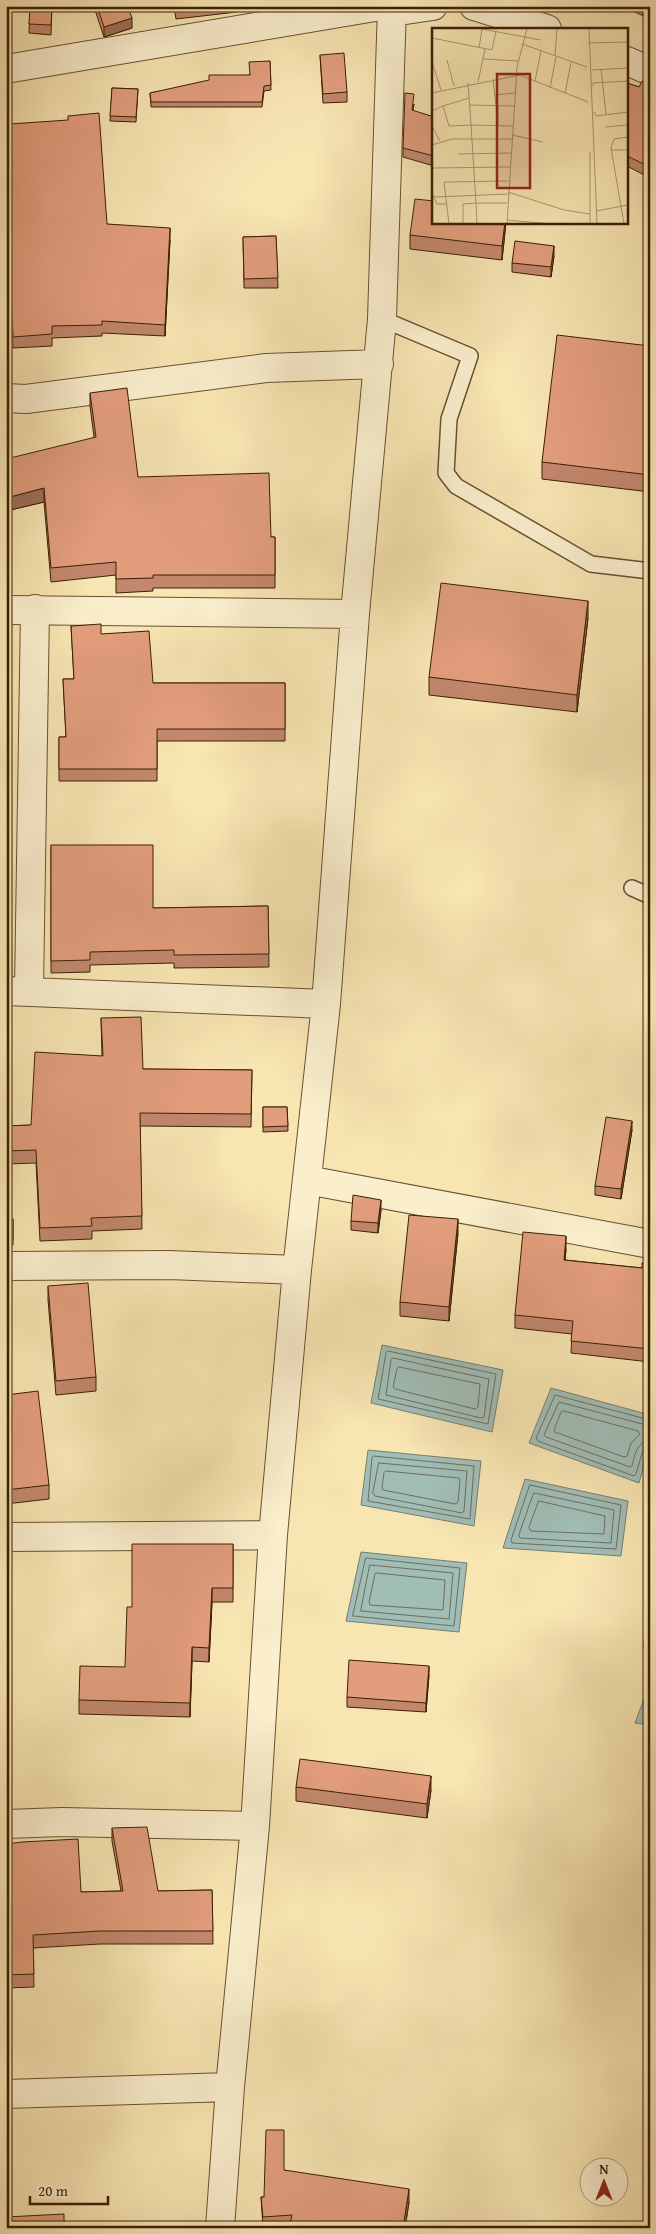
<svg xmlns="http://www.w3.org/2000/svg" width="656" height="2234" font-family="'Gentium Book Plus',serif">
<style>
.water{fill:#a0bdb6;stroke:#787e6f}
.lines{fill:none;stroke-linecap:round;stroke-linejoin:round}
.shore{stroke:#6e6e5d;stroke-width:1}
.service-casing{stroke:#6a5030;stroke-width:18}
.minor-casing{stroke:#6a5030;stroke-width:30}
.service{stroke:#faeecd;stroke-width:15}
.minor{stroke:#faeecd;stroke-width:28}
.wall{fill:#c2876c;stroke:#3b1f04}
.shaded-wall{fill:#9e6e58;stroke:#3b1f04}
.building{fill:#e29d7d;stroke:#3b1f04}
.inset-road{fill:none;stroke:#ac966c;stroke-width:1}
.view{fill:#8f2418;fill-opacity:0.15;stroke:#8f2418;stroke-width:2.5}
.inset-edge{fill:none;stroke:#3b1f04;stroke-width:2.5}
</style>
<rect width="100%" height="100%" fill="#f7e5b2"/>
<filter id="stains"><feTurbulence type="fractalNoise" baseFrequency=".004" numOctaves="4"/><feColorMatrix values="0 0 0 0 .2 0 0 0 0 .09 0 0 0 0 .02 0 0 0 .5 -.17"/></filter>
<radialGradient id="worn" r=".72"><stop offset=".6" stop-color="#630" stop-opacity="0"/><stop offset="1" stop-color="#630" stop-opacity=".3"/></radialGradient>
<path class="water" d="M 382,1345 L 503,1370 L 492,1432 L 371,1403 Z
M 551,1388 L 650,1415 L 650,1444 L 639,1483 L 529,1443 Z
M 368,1450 L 481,1461 L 474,1526 L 361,1505 Z
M 525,1479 L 628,1501 L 621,1556 L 503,1548 Z
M 361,1552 L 467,1563 L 459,1632 L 346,1621 Z
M 650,1611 L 650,1647 L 643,1647 Z
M 650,1683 L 650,1725 L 635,1723 Z"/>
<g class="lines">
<path class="shore" d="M 388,1351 L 496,1374 L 488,1424 L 378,1399 L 386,1353 Z
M 393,1358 L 489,1379 L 484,1417 L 481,1418 L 386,1395 L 391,1360 Z
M 399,1367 L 480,1384 L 478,1407 L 475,1409 L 395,1389 L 393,1387 L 397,1369 Z
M 564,1411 L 638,1431 L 640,1434 L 631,1443 L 627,1456 L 624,1457 L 555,1432 L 554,1430 L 561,1412 Z
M 650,1420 L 555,1395 L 536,1438 L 538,1441 L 634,1476 L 636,1474 L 643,1450 L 650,1447
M 650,1426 L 559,1402 L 544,1435 L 546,1437 L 630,1467 L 632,1466 C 635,1455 636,1442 650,1441
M 374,1456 L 474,1466 L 470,1519 L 368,1501 L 372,1458 Z
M 379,1463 L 467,1471 L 464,1511 L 462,1513 L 375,1496 L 373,1493 Z
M 386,1471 L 459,1478 L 460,1480 L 458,1502 L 455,1504 L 383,1490 L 382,1487 L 384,1473 Z
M 530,1485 L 621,1505 L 616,1549 L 512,1543 L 511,1541 Z
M 534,1493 L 614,1510 L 611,1543 L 520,1538 L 519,1535 Z
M 539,1501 L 605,1516 L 604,1534 L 531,1531 L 529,1528 Z
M 366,1558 L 460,1568 L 454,1626 L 353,1616 Z
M 370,1565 L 453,1573 L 449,1619 L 361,1611 Z
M 377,1573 L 445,1580 L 443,1610 L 370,1605 L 369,1602 L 375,1574 Z"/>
<defs>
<path id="service" d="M 382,319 L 470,356 L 449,419 L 446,473 L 456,486 L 591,564 L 650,571
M 632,888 L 650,896"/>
<path id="minor" d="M 474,6 L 547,29
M 627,61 L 650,71
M 6,69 L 381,6 L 392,12 L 433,6
M 6,398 L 26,399 L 266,368 L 379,364
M 6,610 L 355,614
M 29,990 L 35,609
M 6,991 L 326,1004
M 307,1180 L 650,1244
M 6,1266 L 169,1265 L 297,1270
M 6,1537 L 273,1535
M 6,1824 L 62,1822 L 255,1826
M 6,2094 L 230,2087
M 220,2228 L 230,2087 L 255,1826 L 273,1535 L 297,1270 L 326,1004 L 355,614 L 382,319 L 392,6"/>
</defs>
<use href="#service" class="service-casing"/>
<use href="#minor" class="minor-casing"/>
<use href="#service" class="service"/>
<use href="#minor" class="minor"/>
</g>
<path class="wall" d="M 30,6 L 52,6 L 51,35 L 29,33 Z
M 95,6 L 128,6 L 132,28 L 104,37 L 95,10 Z
M 174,6 L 237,6 L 237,12 L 176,19 Z
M 622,6 L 650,6 L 650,19 Z
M 320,55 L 347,92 L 347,102 L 323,103 Z
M 270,61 L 271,90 L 264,91 L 262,107 L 151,107 L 150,93 L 249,75 Z
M 627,83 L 639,87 L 650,86 L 650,174 L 648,177 L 627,166 Z
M 112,88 L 138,89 L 136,122 L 110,121 Z
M 414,104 L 413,111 L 434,117 L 434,166 L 403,157 L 403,148 Z
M 10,124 L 107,224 L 170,240 L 165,336 L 102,333 L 102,336 L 52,338 L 52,346 L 13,348 L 6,203 L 6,165 L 11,165 Z
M 506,222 L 502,260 L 410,249 L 410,235 Z
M 276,236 L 278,288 L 244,288 L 243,237 Z
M 554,256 L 551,277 L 512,272 L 512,263 Z
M 650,346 L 650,492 L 542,479 L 542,462 Z
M 90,393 L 138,477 L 271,537 L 275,537 L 275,588 L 153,588 L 153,591 L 116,593 L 116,575 L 51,582 L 44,502 L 6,511 L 94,437 L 90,406 Z
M 588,618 L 577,712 L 429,695 L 429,677 Z
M 71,626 L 101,634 L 153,683 L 285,683 L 285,741 L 157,741 L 157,781 L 59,781 L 59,737 L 66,737 L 63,679 L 74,679 Z
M 51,845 L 153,908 L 268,906 L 269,967 L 174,968 L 174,963 L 90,965 L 90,972 L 51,973 Z
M 101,1018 L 143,1069 L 252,1070 L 251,1127 L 140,1126 L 142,1229 L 92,1231 L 92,1239 L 40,1241 L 36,1163 L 6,1164 L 6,1126 L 31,1125 L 102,1056 Z
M 263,1107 L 287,1107 L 288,1131 L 263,1132 Z
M 632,1130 L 621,1199 L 595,1195 L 595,1186 Z
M 381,1210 L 378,1233 L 351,1230 L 351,1221 Z
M 6,1219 L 13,1219 L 13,1245 L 6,1245 Z
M 458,1233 L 449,1321 L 400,1316 L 400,1302 Z
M 566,1249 L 565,1260 L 642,1268 L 650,1263 L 650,1362 L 571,1353 L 572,1334 L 515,1328 L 515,1315 Z
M 48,1286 L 96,1377 L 96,1391 L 56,1395 L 48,1300 Z
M 6,1395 L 49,1485 L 49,1499 L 6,1504 Z
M 233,1544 L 233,1602 L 212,1602 L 209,1662 L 192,1661 L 190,1717 L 79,1714 L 79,1700 L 125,1667 Z
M 429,1675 L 426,1712 L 347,1707 L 347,1697 Z
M 296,1787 L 431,1790 L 427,1818 L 296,1801 Z
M 112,1828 L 158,1891 L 212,1890 L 213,1944 L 100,1944 L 33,1948 L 34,1987 L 6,1988 L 6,1844 L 81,1892 L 121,1891 L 112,1841 Z
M 284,2170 L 409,2202 L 405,2228 L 263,2228 L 261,2197 L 264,2197 Z"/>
<path class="shaded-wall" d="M 6,6 L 26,6 L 6,10 Z
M 132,18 L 132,28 L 104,37 L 104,27 Z
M 650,163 L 650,174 L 648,177 L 648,166 Z
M 505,222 L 506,222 L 502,260 L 502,246 Z
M 170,228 L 170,240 L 165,336 L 165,325 Z
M 554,246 L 554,256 L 551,277 L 551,267 Z
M 44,488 L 44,502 L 6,511 L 6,498 Z
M 588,601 L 588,618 L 577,712 L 577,695 Z
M 632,1121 L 632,1130 L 621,1199 L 621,1189 Z
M 381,1200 L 381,1210 L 378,1233 L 378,1223 Z
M 458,1219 L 458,1233 L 449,1321 L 449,1307 Z
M 566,1236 L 566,1249 L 564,1273 L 564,1260 Z
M 212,1588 L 212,1602 L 209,1662 L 209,1648 Z
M 192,1647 L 192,1661 L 190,1717 L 190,1703 Z
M 429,1666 L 429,1675 L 426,1712 L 426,1703 Z
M 431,1776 L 431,1790 L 427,1818 L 427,1804 Z
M 409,2189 L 409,2202 L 405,2228 L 403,2228 Z"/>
<path class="building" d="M 30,6 L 52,6 L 51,25 L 29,24 Z
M 97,6 L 128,6 L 132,18 L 104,27 Z
M 176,6 L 201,6 L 176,9 Z
M 344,53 L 347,92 L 323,94 L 320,55 Z
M 270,61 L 271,85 L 264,86 L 262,102 L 151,102 L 150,93 L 209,80 L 209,75 L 250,75 L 249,62 Z
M 642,81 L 650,86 L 650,163 L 648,166 L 627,156 L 627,83 L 639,87 Z
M 112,88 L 138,89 L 136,117 L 110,116 Z
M 405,93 L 414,94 L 412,110 L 434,117 L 434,156 L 403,148 Z
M 99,113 L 107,224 L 170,228 L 165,325 L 102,321 L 102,325 L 52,326 L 52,334 L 13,337 L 6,191 L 6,165 L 12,165 L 10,124 L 68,120 L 68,116 Z
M 415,199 L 434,201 L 434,222 L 505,222 L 502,246 L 410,235 Z
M 276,236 L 278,278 L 244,279 L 243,237 Z
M 515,241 L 554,246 L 551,267 L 512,263 Z
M 557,335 L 650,346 L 650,475 L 542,462 Z
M 127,388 L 138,477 L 269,473 L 271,537 L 275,537 L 275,575 L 153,575 L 153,578 L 116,579 L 116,562 L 51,568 L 44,488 L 6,498 L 6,459 L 96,437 L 90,393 Z
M 441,583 L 588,601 L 577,695 L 429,677 Z
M 101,624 L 101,634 L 149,631 L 153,683 L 285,683 L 285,729 L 157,729 L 157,769 L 59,769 L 59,737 L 66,737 L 63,679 L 74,679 L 71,626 Z
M 51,845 L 153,845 L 153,908 L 268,906 L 269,954 L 174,955 L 174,950 L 90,952 L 90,960 L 51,961 Z
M 141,1017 L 143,1069 L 252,1070 L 251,1114 L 140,1113 L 142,1216 L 91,1218 L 92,1226 L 40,1228 L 36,1150 L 6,1151 L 6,1126 L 31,1125 L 35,1052 L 103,1056 L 101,1018 Z
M 263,1107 L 287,1107 L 288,1126 L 263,1127 Z
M 606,1117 L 632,1121 L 621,1189 L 595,1186 Z
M 353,1195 L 381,1200 L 378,1223 L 351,1221 Z
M 409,1215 L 458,1219 L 449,1307 L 400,1302 Z
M 6,1219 L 13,1219 L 13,1240 L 6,1240 Z
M 523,1232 L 566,1236 L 564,1260 L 642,1268 L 642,1263 L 650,1263 L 650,1349 L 571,1341 L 573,1321 L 515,1315 Z
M 88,1283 L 96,1377 L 56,1381 L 48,1286 Z
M 38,1391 L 49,1485 L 6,1490 L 6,1395 Z
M 132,1544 L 233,1544 L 233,1588 L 212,1588 L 209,1648 L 192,1647 L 190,1703 L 79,1700 L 80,1666 L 125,1667 L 127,1607 L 132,1607 Z
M 349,1660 L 429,1666 L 426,1703 L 347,1697 Z
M 300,1759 L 431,1776 L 427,1804 L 296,1787 Z
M 147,1827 L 158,1891 L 212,1890 L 213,1931 L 100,1931 L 33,1935 L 34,1974 L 6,1975 L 6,1844 L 22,1842 L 78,1839 L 81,1892 L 123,1891 L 112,1828 Z
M 266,2130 L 284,2130 L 284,2170 L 409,2189 L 403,2228 L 289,2228 L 292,2215 L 263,2217 L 261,2197 L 264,2197 Z
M 64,2214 L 64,2228 L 6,2228 L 6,2217 Z
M 604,2222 L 630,2228 L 603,2228 Z"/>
<g transform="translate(432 28)">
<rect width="196" height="196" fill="#f7e5b2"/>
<path class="inset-road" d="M 50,1 L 109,12M 157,1 L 165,196M 0,10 L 60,22 L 64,3M 156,15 L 196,14M 90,16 L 155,39M 47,20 L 50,1M 123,28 L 125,1M 51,31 L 87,33M 15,32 L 22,58M 0,34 L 9,62M 169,41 L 174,86M 160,42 L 196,40M 61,51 L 64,78M 103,53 L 109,23M 46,54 L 53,21M 161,58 L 161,55 L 196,53M 118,60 L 124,29M 0,65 L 88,47 L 156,74M 133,65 L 139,35M 62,67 L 84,65M 37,77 L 83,78M 11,78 L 37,70M 0,83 L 11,78 L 17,98 L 39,97 L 36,55M 162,84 L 164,88 L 196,84M 66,97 L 66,77M 0,98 L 8,113M 173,99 L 196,97M 80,107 L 111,114M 0,117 L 20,111 L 80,111M 179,122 L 196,122M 158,124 L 158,196M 26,126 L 79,125M 0,140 L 78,139M 76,164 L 132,182 L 158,186M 0,165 L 5,176 L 15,176M 2,169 L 76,166M 164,183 L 196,177M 75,192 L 119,196M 17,196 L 12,154 L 76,153M 31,196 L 31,176 L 44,175 L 39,97 L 81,98M 39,196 L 68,196M 45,196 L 44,175 L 75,175M 75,196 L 85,39 L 95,1M 192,196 L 179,120 L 182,111 L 196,109"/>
<path class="view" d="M 65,46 L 98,46 L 98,160 L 65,160 Z"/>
<rect width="196" height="196" class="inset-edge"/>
</g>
<rect width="656" height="2234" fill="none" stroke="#f7e5b2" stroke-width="25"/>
<rect x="8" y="8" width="641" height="2219" fill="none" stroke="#3b1f04" stroke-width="2.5"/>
<rect x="12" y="12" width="631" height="2209" fill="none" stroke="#3b1f04"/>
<g transform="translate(604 2182)"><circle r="24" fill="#faeecd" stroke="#ae9b7d"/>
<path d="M0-4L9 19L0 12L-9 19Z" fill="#8f2418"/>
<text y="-8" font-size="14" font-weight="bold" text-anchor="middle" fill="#3b1f04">N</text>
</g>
<path d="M30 2196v8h78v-8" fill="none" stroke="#3b1f04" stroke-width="2.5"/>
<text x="38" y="2196" font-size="15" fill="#3b1f04" stroke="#faeecd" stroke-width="4" paint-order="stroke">20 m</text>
<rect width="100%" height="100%" filter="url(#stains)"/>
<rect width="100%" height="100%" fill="url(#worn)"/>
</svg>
